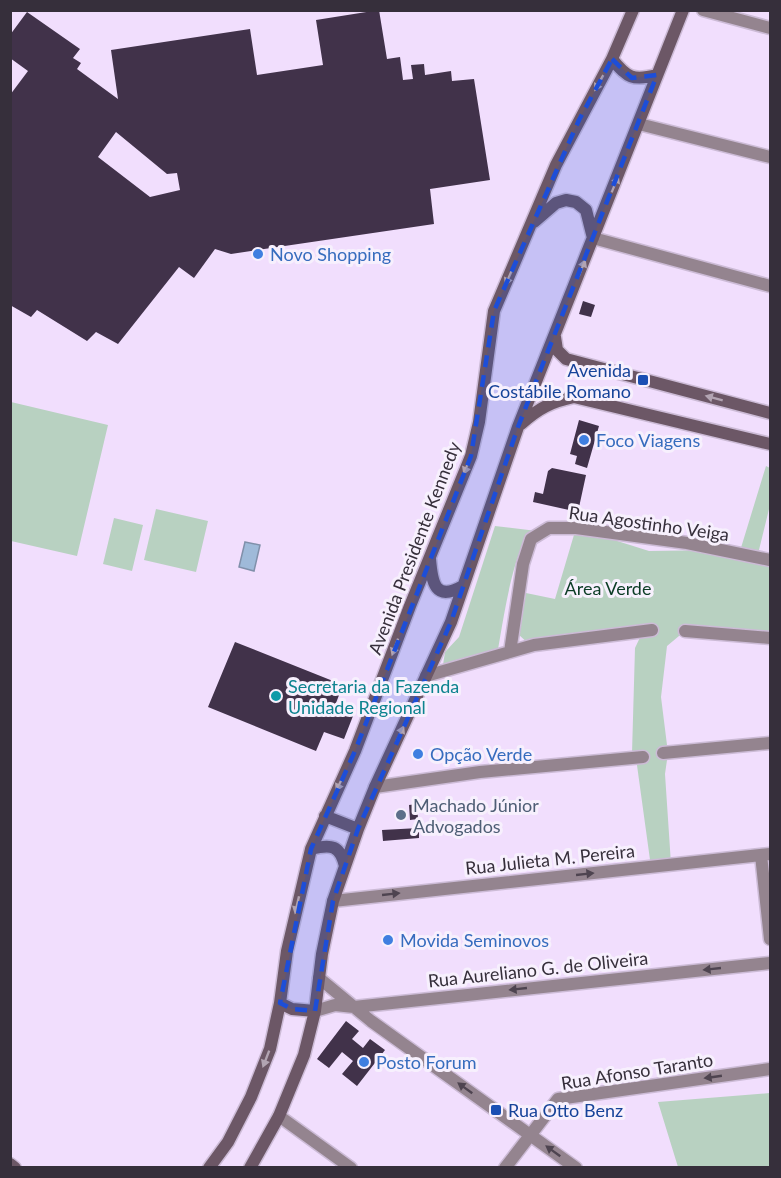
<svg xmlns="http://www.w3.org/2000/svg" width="781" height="1178" font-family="Lato,sans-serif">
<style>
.green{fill:#b8d1c1}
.water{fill:#9fbad9;stroke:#8090aa;stroke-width:1.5}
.building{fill:#41324a;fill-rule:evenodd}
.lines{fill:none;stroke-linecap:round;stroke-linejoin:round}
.street-casing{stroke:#ccbbd6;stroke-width:15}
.secondary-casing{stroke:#ccbbd6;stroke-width:15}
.street{stroke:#94848f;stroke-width:12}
.secondary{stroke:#6c5766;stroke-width:12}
.oneway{fill:#b2a4b2}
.oneway2{fill:#4e4450}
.marked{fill:#1d4ed8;fill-opacity:0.2;stroke:#1d4ed8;stroke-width:4.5;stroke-dasharray:12 8;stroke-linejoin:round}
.shop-dot{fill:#3f7fe0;stroke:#f7f0fd;stroke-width:2}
.transit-dot{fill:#1a4fb4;stroke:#f7f0fd;stroke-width:2}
.culture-dot{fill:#0f9aa8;stroke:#f7f0fd;stroke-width:2}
.service-dot{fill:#5c6f8a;stroke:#f7f0fd;stroke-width:2}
.labels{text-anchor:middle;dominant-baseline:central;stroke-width:6;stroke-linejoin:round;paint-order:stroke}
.shop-label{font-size:18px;fill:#366cbe;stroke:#f7f0fd;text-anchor:start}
.transit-label{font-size:18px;fill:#164399;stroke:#f7f0fd;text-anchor:end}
.street-label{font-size:18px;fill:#362f3b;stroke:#f7f0fd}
.park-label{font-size:18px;fill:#0b3c25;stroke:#f7f0fd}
.culture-label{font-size:18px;fill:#0d838f;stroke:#f7f0fd;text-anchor:start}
.service-label{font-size:18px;fill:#4e5e75;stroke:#f7f0fd;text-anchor:start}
</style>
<rect width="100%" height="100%" fill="#f1defd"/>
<path class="green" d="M 11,402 L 108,425 L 77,556 L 11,541 Z
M 766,466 L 770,468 L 770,505 L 758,554 L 740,551 Z
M 156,509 L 208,521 L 196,572 L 144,560 Z
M 114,518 L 143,525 L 132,571 L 103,564 Z
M 495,526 L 537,531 C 536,531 529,535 529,536 C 512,553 502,629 497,655 L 450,670 L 443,665 L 445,652 L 459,637 Z
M 576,528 L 649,551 L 716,550 L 770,567 L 770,639 L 685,631 L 667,646 L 661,697 L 668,753 L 665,774 L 671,864 L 651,867 L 636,758 L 632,753 L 635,648 L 644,629 L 530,645 L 518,634 L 526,593 L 555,599 Z
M 770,1093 L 770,1167 L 678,1167 L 658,1102 Z"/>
<path class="water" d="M 245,542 L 260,545 L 254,571 L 239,567 Z"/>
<path class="building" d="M 379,10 L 387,59 L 400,57 L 403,80 L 413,79 L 411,65 L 424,64 L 425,75 L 451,71 L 452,81 L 474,79 L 490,180 L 430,189 L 434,224 L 231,254 L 215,249 L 194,278 L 179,267 L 118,344 L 96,332 L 87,341 L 37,310 L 31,317 L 10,305 L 10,95 L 28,71 L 10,58 L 10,35 L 27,12 L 80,49 L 73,58 L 81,63 L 77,69 L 118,99 L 111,50 L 250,29 L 257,75 L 323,65 L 316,20 ZM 116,132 L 167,174 L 177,173 L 180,190 L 150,197 L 98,157 Z
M 583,301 L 595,305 L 591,317 L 579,314 Z
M 579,420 L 599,426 L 587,468 L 575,464 L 577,456 L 570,454 Z
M 552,468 L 586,475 L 578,512 L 533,502 L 535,492 L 543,494 L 548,471 Z
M 235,642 L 343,685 L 334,708 L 353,716 L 344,739 L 324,732 L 316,751 L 208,707 Z
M 417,804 L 418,819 L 410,820 L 409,805 Z
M 419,828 L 419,838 L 383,841 L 382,830 Z
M 346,1021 L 359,1031 L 352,1039 L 363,1048 L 370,1039 L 385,1050 L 357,1086 L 342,1074 L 353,1061 L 342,1052 L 329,1068 L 317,1059 Z"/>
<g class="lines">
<defs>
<path id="street" d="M 703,10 L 770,28
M 639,124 L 770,157
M 593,238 L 770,286
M 685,631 L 770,638
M 510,652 L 523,564 L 531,539 L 549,528 L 576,528 L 687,543 L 770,560
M 426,676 L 534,645 L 652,630
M 663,753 L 770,743
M 375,787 L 480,772 L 643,757
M 761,855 L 770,939
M 333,901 L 770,854
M 319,978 L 371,1021 L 576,1168
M 315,1011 L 335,1005 L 354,1007 L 770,963
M 279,1116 L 351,1168
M 505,1168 L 558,1099 L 770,1069"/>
<path id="secondary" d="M 612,59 C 627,78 633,81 657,75
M 534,222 L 556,203 L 566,200 L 576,202 L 586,210 L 593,238
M 555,337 L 557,350 L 566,359 L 770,413
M 521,424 C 539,408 551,402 574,397 L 770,444
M 430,559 C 432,583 435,602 463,586
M 325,816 L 358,829
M 311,849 C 331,844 340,845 345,866
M 280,1003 L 292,1009 L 315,1011
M 10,1164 L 15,1168
M 209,1168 L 228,1142 L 251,1097 L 270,1049 L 280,1003 L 287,951 L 311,849 L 355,751 L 410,606 L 471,456 L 479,422 L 494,311 L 556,165 L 612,59 L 633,10
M 250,1168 L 279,1116 L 304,1055 L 315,1011 L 322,954 L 333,901 L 358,829 L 375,787 L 451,622 L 518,427 L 683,10"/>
</defs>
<use href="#street" class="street-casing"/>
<use href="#secondary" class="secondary-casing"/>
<use href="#street" class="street"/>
<use href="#secondary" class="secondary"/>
</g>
<defs><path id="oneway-solid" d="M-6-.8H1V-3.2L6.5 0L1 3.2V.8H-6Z" transform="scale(1.5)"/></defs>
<g class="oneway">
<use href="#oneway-solid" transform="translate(599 83) rotate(119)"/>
<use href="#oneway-solid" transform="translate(615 184) rotate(-68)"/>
<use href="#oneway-solid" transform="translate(582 268) rotate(-68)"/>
<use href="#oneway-solid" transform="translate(509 277) rotate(114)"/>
<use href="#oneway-solid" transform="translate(714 398) rotate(-165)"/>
<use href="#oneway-solid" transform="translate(467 466) rotate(112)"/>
<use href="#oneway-solid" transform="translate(395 647) rotate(110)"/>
<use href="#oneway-solid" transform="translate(400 734) rotate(-65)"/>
<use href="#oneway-solid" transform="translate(340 783) rotate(115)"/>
<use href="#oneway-solid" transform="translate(297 905) rotate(103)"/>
<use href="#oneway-solid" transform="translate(266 1059) rotate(111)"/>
</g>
<g class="oneway2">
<use href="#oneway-solid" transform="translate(585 874) rotate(-6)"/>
<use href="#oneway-solid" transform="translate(391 894) rotate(-6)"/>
<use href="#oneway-solid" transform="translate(712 969) rotate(174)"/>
<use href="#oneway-solid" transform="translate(518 989) rotate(174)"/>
<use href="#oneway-solid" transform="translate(713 1077) rotate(172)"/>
<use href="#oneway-solid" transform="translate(465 1088) rotate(-144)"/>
<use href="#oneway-solid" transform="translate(553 1151) rotate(-144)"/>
</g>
<path class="marked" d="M 612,59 L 632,78 L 657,75 L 518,427 L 451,622 L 358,829 L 333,901 L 315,1011 L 292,1009 L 280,1003 L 311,849 L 355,751 L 471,456 L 494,311 L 579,120 Z"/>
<g class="shop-dot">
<circle cx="258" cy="254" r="6"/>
<circle cx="584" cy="440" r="6"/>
<circle cx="418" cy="754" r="6"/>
<circle cx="388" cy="940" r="6"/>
<circle cx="364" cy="1062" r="6"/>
</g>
<g class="transit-dot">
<rect x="637" y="374" width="12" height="12" rx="3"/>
<rect x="490" y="1104" width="12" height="12" rx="3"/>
</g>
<circle class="culture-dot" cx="276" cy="696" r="6"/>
<circle class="service-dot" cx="401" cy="815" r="6"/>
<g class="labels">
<g class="shop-label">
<text x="270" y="254">Novo Shopping</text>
<text x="596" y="440">Foco Viagens</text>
<text x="430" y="754">Opção Verde</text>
<text x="400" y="940">Movida Seminovos</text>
<text x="376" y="1062">Posto Forum</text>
</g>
<g class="transit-label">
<text x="631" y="370">Avenida<tspan x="631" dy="21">Costábile Romano</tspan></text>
<text x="508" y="1110" text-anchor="start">Rua Otto Benz</text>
</g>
<g class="street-label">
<text transform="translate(649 523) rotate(8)">Rua Agostinho Veiga</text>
<text transform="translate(414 548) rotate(-69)">Avenida Presidente Kennedy</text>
<text transform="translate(550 859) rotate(-6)">Rua Julieta M. Pereira</text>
<text transform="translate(538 969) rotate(-6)">Rua Aureliano G. de Oliveira</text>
<text transform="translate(637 1071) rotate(-9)">Rua Afonso Taranto</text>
</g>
<g class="park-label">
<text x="608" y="588">Área Verde</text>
</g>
<g class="culture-label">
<text x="288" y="686">Secretaria da Fazenda<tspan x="288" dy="21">Unidade Regional</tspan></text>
</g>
<g class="service-label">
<text x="413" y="805">Machado Júnior<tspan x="413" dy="21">Advogados</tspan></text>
</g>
</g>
<rect width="781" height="1178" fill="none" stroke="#362f3b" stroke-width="24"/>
</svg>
